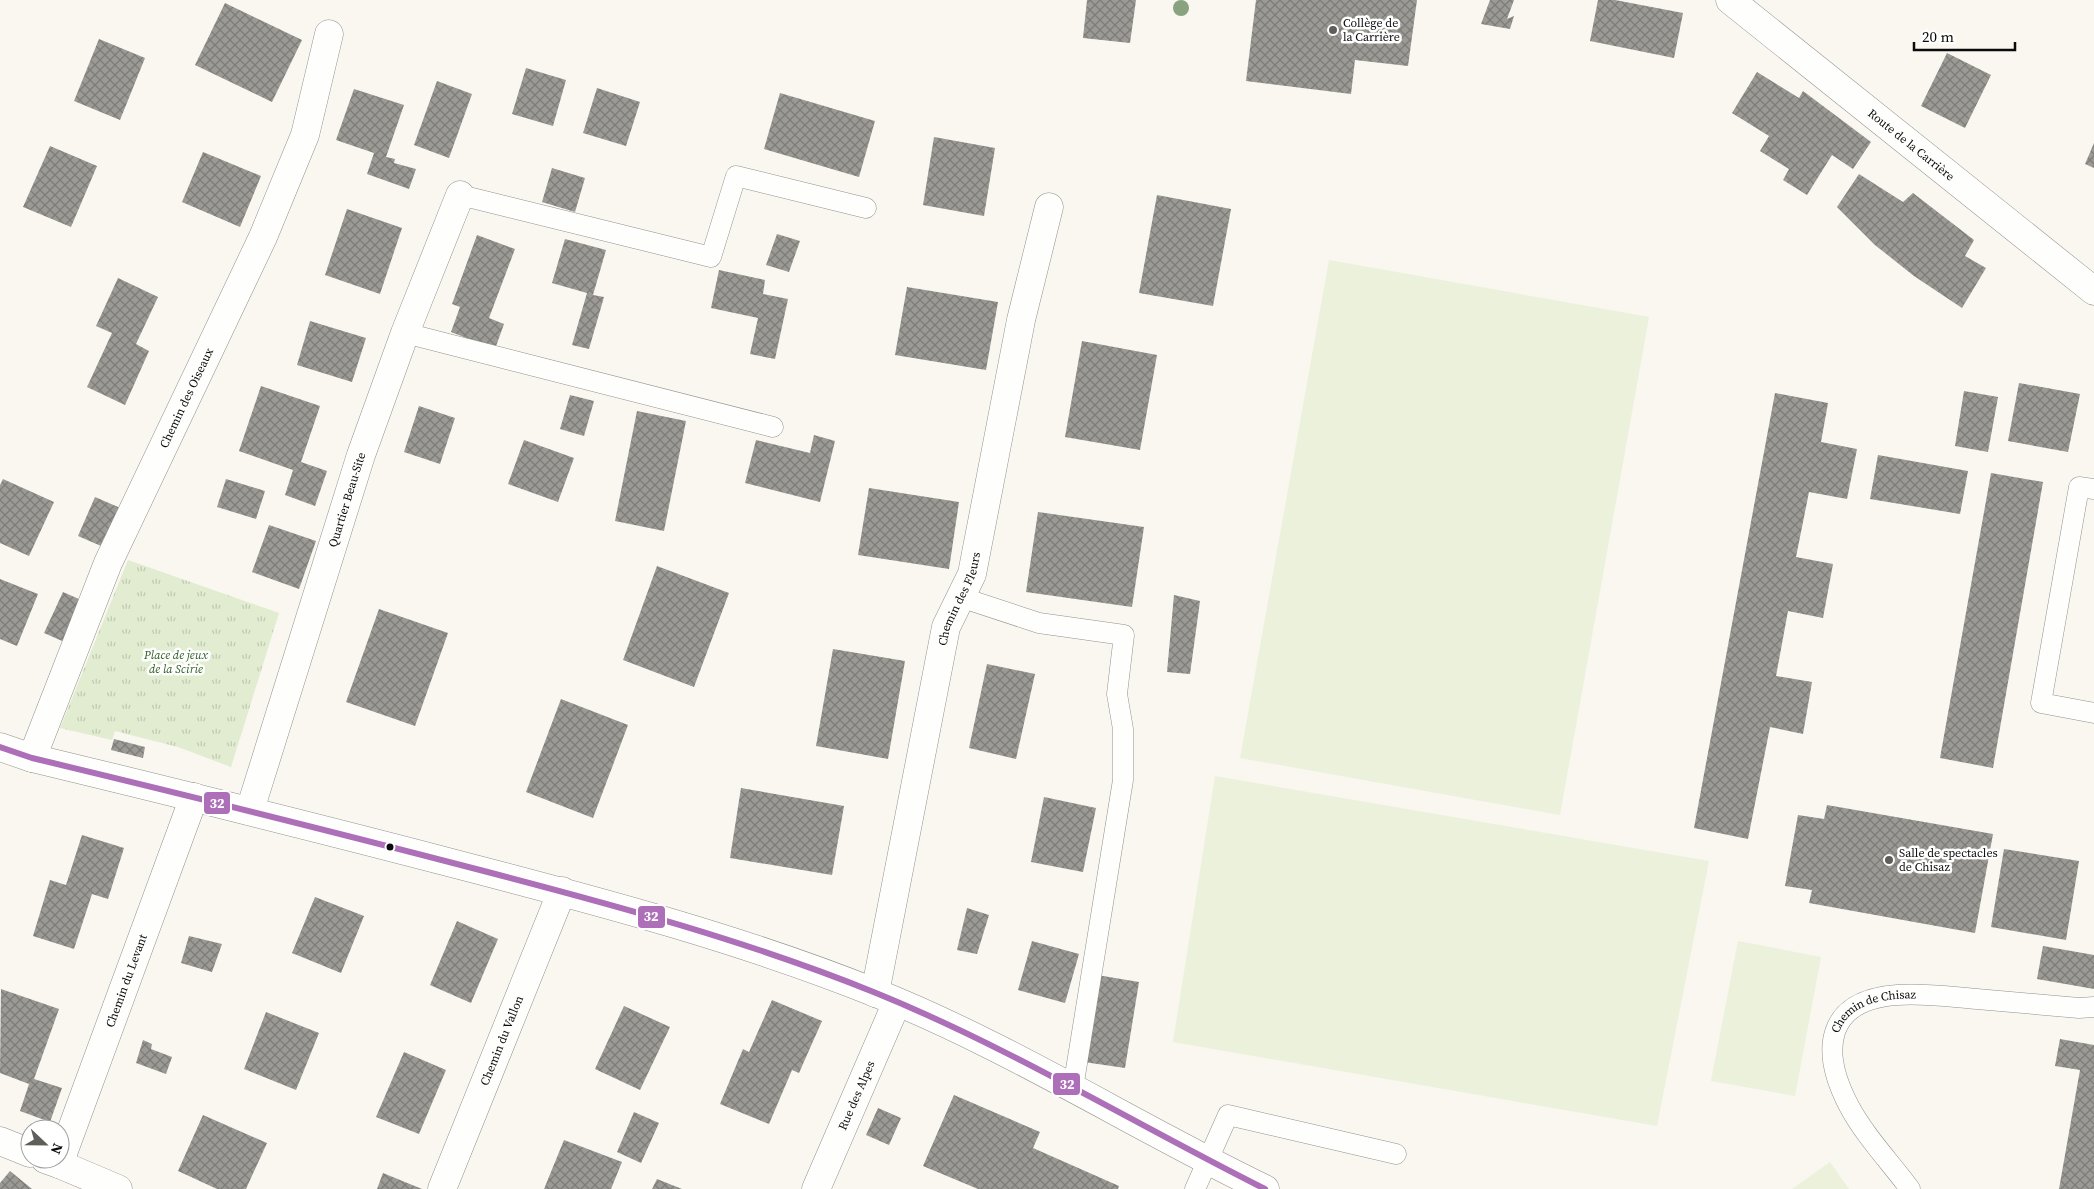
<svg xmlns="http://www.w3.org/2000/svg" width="2094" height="1189" font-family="'Source Serif 4',serif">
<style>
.park{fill:url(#park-tufts)}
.pitch{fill:#ebf1db}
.building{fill:url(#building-cross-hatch)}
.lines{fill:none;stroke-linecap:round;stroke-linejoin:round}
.service-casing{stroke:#92918e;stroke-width:21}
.minor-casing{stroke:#92918e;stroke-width:29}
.tertiary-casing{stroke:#92918e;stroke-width:29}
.service{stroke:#fefefd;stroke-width:20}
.minor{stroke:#fefefd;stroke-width:28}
.tertiary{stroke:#fefefd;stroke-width:28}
.bus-1-casing{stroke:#fff;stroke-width:10}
.bus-1{stroke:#ac6fb8;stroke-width:6}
.tree{fill:#89a27f}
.poi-dot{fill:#5e5e5b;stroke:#fff;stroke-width:2}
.bus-dot{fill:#0b0b0b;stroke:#fff;stroke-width:2}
.labels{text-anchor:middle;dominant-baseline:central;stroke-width:5;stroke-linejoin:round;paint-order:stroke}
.poi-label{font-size:12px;fill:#0b0b0b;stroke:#fff;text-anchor:start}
.street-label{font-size:12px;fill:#0b0b0b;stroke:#fff}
.park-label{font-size:12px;font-style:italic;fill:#2e5c23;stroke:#fff}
.line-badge{stroke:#fff;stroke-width:2}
.badge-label{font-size:14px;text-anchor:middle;font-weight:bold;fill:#fff}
</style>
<defs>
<pattern id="park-tufts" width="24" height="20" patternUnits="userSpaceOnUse" patternTransform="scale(1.25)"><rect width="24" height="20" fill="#e1ecd1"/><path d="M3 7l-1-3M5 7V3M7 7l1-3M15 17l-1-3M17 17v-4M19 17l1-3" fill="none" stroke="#c0c9b2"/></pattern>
<pattern id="building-cross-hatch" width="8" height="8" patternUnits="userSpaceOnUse" patternTransform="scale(1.25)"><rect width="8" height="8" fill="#9c9a95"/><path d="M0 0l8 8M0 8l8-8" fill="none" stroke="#7d7c78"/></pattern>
</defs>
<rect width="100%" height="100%" fill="#f9f7ef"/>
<path class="park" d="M 128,560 L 279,613 L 231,767 L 178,747 L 115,731 L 112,740 L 60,728 Z"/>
<path class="pitch" d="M 1329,260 L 1649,317 L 1560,815 L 1240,758 Z
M 1215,776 L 1709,861 L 1657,1126 L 1173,1042 Z
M 1738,941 L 1821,957 L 1795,1096 L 1711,1081 Z
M 1830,1162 L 1849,1189 L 1792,1189 Z"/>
<path class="building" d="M 1087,0 L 1136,0 L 1130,43 L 1083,38 Z
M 1256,0 L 1417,0 L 1408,66 L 1355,60 L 1351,94 L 1246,81 Z
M 1490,0 L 1514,0 L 1507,19 L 1514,16 L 1510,29 L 1481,24 Z
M 1598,0 L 1615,0 L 1683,13 L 1674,58 L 1590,41 Z
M 225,3 L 302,40 L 272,102 L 195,65 Z
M 99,39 L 145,58 L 120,120 L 74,101 Z
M 1947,53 L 1991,75 L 1965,128 L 1921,106 Z
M 526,68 L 566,80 L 553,126 L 512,114 Z
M 1757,72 L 1799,98 L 1803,91 L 1871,142 L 1853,169 L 1832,155 L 1807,195 L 1783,180 L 1789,169 L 1760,151 L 1769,136 L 1732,113 Z
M 437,81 L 472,94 L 449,158 L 414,145 Z
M 597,88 L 640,102 L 626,146 L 583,133 Z
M 354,89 L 404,105 L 386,157 L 395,159 L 394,163 L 416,169 L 409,189 L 367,174 L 374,153 L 336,140 Z
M 780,93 L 875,121 L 859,177 L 764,149 Z
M 934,137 L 995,148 L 984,216 L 923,205 Z
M 2094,143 L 2094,168 L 2085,164 Z
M 50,146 L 97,166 L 71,227 L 23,207 Z
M 203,152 L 261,176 L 240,227 L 182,202 Z
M 552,168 L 585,178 L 575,212 L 542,202 Z
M 1859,174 L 1903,202 L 1913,193 L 1974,240 L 1965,256 L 1986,268 L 1962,308 L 1914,276 L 1875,245 L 1837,207 Z
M 1157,195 L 1231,209 L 1213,306 L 1139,293 Z
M 347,209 L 402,228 L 380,294 L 325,275 Z
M 777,234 L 800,241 L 789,272 L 766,265 Z
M 477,235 L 515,249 L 489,318 L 504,324 L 495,349 L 451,332 L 460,307 L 452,304 Z
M 565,239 L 606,250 L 593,295 L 604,297 L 589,349 L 572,345 L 587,293 L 552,283 Z
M 719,270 L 765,280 L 763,294 L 788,299 L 775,359 L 750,354 L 758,318 L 711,308 Z
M 118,278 L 158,297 L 136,344 L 149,351 L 125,405 L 87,387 L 112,333 L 96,326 Z
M 907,287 L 998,302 L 986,370 L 895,355 Z
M 310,321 L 366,338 L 352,382 L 297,365 Z
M 1082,341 L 1157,355 L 1140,450 L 1065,437 Z
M 2019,383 L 2080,394 L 2068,452 L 2008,441 Z
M 261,386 L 320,406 L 301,462 L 327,471 L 315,506 L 285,495 L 293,470 L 239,451 Z
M 1964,391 L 1998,397 L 1988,452 L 1955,446 Z
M 1775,393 L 1828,403 L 1821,442 L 1857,449 L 1847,499 L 1809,492 L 1796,557 L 1833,564 L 1823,618 L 1788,611 L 1776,676 L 1812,682 L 1803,734 L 1770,727 L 1748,839 L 1694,828 Z
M 570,395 L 594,401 L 584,436 L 560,429 Z
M 419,406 L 455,418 L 440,464 L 404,452 Z
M 637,411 L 686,421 L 664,531 L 615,521 Z
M 814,435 L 835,441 L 820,502 L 745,483 L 756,440 L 810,453 Z
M 524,440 L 574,458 L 558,502 L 508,484 Z
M 1878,455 L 1968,471 L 1960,514 L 1870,499 Z
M 1991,473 L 2043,482 L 1993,768 L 1940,758 Z
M 3,479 L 54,502 L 29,556 L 0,543 L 0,485 Z
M 226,479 L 265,491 L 256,519 L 217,507 Z
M 869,488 L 959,502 L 949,569 L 858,555 Z
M 95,497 L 125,510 L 108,549 L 78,536 Z
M 1038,512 L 1144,527 L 1132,607 L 1026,592 Z
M 269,525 L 316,541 L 299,589 L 252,572 Z
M 657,566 L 729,593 L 694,687 L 623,660 Z
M 0,579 L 38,594 L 17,646 L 0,639 Z
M 63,592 L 88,603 L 69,644 L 44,633 Z
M 1174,595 L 1200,601 L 1190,674 L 1167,672 Z
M 379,609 L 448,633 L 415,726 L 346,702 Z
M 833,649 L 905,661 L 888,759 L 816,746 Z
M 987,664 L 1035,674 L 1016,759 L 969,748 Z
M 561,699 L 628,725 L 593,818 L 526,792 Z
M 114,739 L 145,747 L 143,758 L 111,750 Z
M 741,788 L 844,806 L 832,875 L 730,858 Z
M 1044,797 L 1096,808 L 1083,872 L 1031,862 Z
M 1827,805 L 1993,834 L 1975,933 L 1809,903 L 1812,890 L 1785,886 L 1798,815 L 1824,819 Z
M 82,835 L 124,848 L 108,899 L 92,894 L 74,949 L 33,936 L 50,880 L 66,885 Z
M 2004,849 L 2079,861 L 2066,940 L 1991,927 Z
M 315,897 L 364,916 L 341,973 L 292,953 Z
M 967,908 L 989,915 L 977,954 L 957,950 Z
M 457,921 L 498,939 L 471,1003 L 430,985 Z
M 189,936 L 222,944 L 212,972 L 181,963 Z
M 1032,941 L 1079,954 L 1065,1003 L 1018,990 Z
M 2043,946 L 2094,955 L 2094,989 L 2037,979 Z
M 1097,975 L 1139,982 L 1125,1068 L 1084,1062 Z
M 1,989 L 59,1009 L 34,1079 L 62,1088 L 50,1122 L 20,1111 L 29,1084 L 0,1073 Z
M 772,1000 L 822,1021 L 799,1073 L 792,1070 L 769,1124 L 720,1104 L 743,1049 L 749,1052 Z
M 624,1006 L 670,1027 L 640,1090 L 595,1069 Z
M 266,1012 L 319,1033 L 296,1090 L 244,1069 Z
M 2060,1039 L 2094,1045 L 2094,1189 L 2059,1189 L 2080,1070 L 2055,1066 Z
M 143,1040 L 152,1044 L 151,1049 L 172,1057 L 166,1074 L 136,1063 Z
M 404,1052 L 446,1070 L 419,1134 L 376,1117 Z
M 954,1095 L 1040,1132 L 1033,1148 L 1119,1186 L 1118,1189 L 978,1189 L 923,1166 Z
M 878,1108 L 901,1118 L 889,1145 L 866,1135 Z
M 634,1112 L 659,1123 L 641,1163 L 617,1152 Z
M 203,1115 L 267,1143 L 246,1189 L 217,1189 L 178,1171 Z
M 564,1140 L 622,1162 L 611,1189 L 544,1189 Z
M 10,1171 L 32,1189 L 0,1189 L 0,1183 Z
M 383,1173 L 422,1189 L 377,1189 Z
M 657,1179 L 682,1189 L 652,1189 Z"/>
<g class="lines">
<defs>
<g id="service">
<path d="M 460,195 L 711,257 L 736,176 L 866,208"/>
<path d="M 405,333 L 773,427"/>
<path d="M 2094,489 L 2079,487 L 2041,703 L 2094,713"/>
<path d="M 960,597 L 1039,623 L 1124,635 L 1117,694 L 1123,729 L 1123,780 L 1073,1088"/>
<path d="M 1195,1189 L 1228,1115 L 1396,1154"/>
<path id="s1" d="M 1910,1189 C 1890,1162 1865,1136 1849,1106 C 1820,1051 1825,1000 1897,995 C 1924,993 1951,997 1977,999 C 2011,1002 2045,1005 2079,1008 L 2094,1007"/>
</g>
<g id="minor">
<path d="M 0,747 L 32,758 C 177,793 322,829 467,867 C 605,903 744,940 876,993 C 1011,1047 1134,1126 1265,1189"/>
<path id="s2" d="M 32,758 L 108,563 L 263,237 L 305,135 L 329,34"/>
<path id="s3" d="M 250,810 L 361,455 L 405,333 L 460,195"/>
<path id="s4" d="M 875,993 L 946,627 L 972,574 L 1021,320 L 1049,207"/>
<path d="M 0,1141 L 30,1153"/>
<path id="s5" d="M 45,1159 L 59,1164 L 194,797"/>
<path d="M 59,1164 L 118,1189"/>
<path id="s6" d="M 442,1189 L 562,891"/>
<path id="s7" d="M 816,1189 L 897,1002"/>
</g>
<g id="tertiary">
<path id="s8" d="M 1730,0 L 2094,291"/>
</g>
</defs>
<use href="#service" class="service-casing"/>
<use href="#minor" class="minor-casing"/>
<use href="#tertiary" class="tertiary-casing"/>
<use href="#service" class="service"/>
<use href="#minor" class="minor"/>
<use href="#tertiary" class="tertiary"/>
<defs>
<path id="bus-1" d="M 0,747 L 32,758 C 182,794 331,831 480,870 C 614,905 748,941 876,993 C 1011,1048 1135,1124 1265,1189"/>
</defs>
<use href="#bus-1" class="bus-1-casing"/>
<use href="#bus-1" class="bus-1"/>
</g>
<circle class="tree" cx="1181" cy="8" r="8"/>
<g class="poi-dot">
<circle cx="1333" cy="30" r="5"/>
<circle cx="1889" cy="860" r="5"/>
</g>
<circle class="bus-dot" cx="390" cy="847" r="4.5"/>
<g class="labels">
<g class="poi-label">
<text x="1343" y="23">Collège de<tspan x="1343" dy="14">la Carrière</tspan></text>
<text x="1899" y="853">Salle de spectacles<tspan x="1899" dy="14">de Chisaz</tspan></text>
</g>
<g class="street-label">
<text stroke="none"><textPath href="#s8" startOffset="232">Route de la Carrière</textPath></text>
<text stroke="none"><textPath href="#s2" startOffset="392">Chemin des Oiseaux</textPath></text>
<text stroke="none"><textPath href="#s3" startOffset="325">Quartier Beau-Site</textPath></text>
<text stroke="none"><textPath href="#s4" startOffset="404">Chemin des Fleurs</textPath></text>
<text stroke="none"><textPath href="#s5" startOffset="210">Chemin du Levant</textPath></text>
<text stroke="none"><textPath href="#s1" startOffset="228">Chemin de Chisaz</textPath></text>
<text stroke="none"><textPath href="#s6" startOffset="160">Chemin du Vallon</textPath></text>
<text stroke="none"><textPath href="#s7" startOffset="102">Rue des Alpes</textPath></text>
</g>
<g class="park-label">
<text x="176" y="655">Place de jeux<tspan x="176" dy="14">de la Scirie</tspan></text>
</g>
</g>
<g class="line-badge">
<rect x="203" y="791" width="28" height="24" rx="5" fill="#ac6fb8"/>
<rect x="637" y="905" width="29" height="24" rx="5" fill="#ac6fb8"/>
<rect x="1052" y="1072" width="29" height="24" rx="5" fill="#ac6fb8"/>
</g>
<g class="badge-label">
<text x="217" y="808">32</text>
<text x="651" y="921">32</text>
<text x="1067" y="1089">32</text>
</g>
<g transform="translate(45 1144) rotate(112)"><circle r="24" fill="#ffffff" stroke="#9d9d9d"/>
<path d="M0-4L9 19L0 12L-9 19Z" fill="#5e5e5b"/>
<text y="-8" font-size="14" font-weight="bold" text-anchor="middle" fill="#0b0b0b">N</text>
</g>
<path d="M1914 42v8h101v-8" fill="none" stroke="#0b0b0b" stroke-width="2.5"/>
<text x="1922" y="42" font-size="15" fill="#0b0b0b" stroke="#ffffff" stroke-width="4" paint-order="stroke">20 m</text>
</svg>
